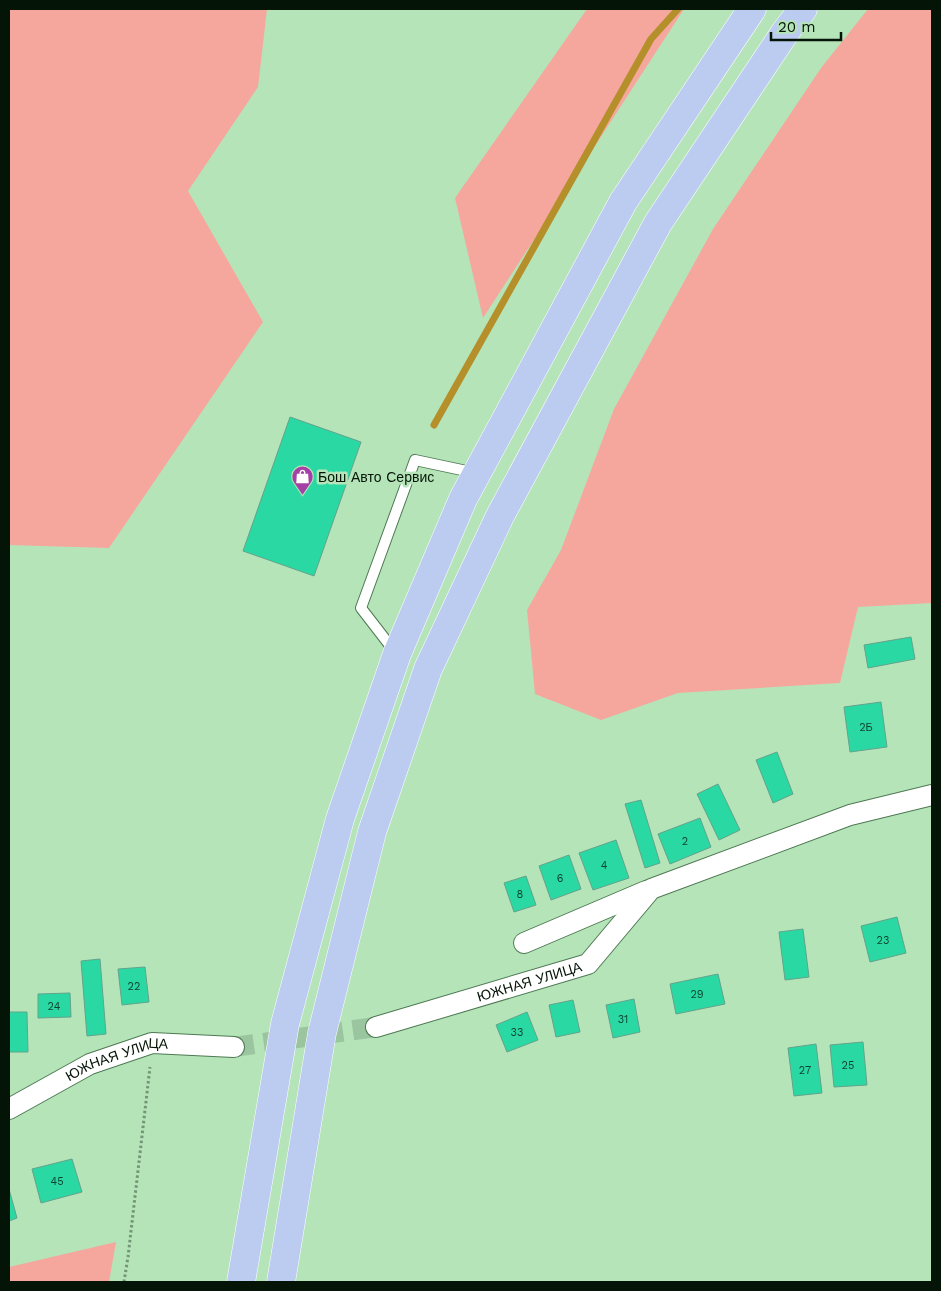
<svg xmlns="http://www.w3.org/2000/svg" width="941" height="1291" font-family="'Work Sans',sans-serif">
<style>
.green{fill:#f5a79e}
.lines{fill:none;stroke-linecap:round;stroke-linejoin:round}
.stream{stroke:#b58f2a;stroke-width:7}
.building{fill:#2ad8a4;stroke:#63a38a}
.minor-tunnel{stroke:#9ac59e;stroke-width:20;stroke-dasharray:20 10;stroke-linecap:butt}
.service-casing{stroke:#4e7953;stroke-width:12}
.minor-casing{stroke:#4e7953;stroke-width:22}
.primary-casing{stroke:#fff;stroke-width:29}
.path{stroke:#729575;stroke-width:3;stroke-dasharray:2.5 2.5;stroke-linecap:butt}
.service{stroke:#fff;stroke-width:10}
.minor{stroke:#fff;stroke-width:20}
.primary{stroke:#bcccf1;stroke-width:28}
.labels{text-anchor:middle;dominant-baseline:central;stroke-width:5;stroke-linejoin:round;paint-order:stroke}
.number-label{font-size:11px;fill:#0e452e}
.poi-label{font-size:14px;fill:#041406;stroke:#b5e4b9;text-anchor:start}
.street-label{font-size:14px;fill:#041406;stroke:#b5e4b9}
</style>
<rect width="100%" height="100%" fill="#b5e4b9"/>
<path class="green" d="M 9,9 L 267,9 L 258,87 L 188,191 L 263,322 L 109,548 L 9,545 Z
M 587,9 L 684,9 L 483,318 L 455,198 Z
M 868,9 L 932,9 L 932,603 L 858,607 L 840,683 L 678,693 L 601,720 L 535,694 L 527,610 L 561,550 L 614,409 L 713,229 L 821,68 Z
M 116,1242 L 109,1282 L 9,1282 L 9,1267 Z"/>
<g class="lines">
<path class="stream" d="M 434,425 L 651,39 L 678,9"/>
</g>
<path class="building" d="M 290,417 L 361,442 L 314,576 L 243,551 Z
M 911,637 L 915,659 L 868,668 L 864,645 Z
M 881,702 L 887,747 L 850,752 L 844,707 Z
M 777,752 L 793,794 L 773,803 L 756,760 Z
M 718,784 L 740,830 L 719,840 L 697,794 Z
M 641,800 L 660,863 L 645,868 L 625,804 Z
M 700,818 L 711,847 L 670,864 L 658,834 Z
M 616,840 L 629,878 L 593,890 L 579,853 Z
M 569,855 L 581,889 L 551,900 L 539,866 Z
M 526,876 L 536,905 L 514,912 L 504,883 Z
M 897,917 L 906,953 L 870,962 L 861,926 Z
M 803,929 L 809,977 L 785,980 L 779,932 Z
M 100,959 L 106,1034 L 87,1036 L 81,961 Z
M 145,967 L 149,1002 L 122,1005 L 118,969 Z
M 718,974 L 725,1004 L 676,1014 L 670,984 Z
M 70,993 L 71,1017 L 38,1018 L 38,994 Z
M 634,999 L 640,1032 L 613,1038 L 606,1005 Z
M 573,1000 L 580,1032 L 556,1037 L 549,1005 Z
M 9,1012 L 27,1012 L 28,1052 L 9,1052 Z
M 527,1012 L 538,1040 L 507,1052 L 496,1025 Z
M 863,1042 L 867,1085 L 834,1087 L 830,1045 Z
M 816,1044 L 822,1093 L 794,1096 L 788,1048 Z
M 72,1159 L 82,1192 L 41,1203 L 32,1169 Z
M 9,1189 L 17,1218 L 9,1221 Z"/>
<g class="lines">
<path class="minor-tunnel" d="M 234,1047 L 376,1027"/>
<defs>
<path id="service" d="M 395,652 L 361,608 L 415,460 L 476,473"/>
<g id="minor">
<path d="M 524,943 L 646,891"/>
<path id="s1" d="M 376,1027 L 588,964 L 651,889 L 850,815 L 932,795"/>
<path id="s2" d="M 9,1109 L 90,1064 L 152,1043 L 234,1047"/>
</g>
<path id="primary" d="M 241,1282 L 285,1024 L 340,819 L 397,654 L 463,499 L 623,202 L 752,9
M 281,1282 L 322,1033 L 372,832 L 428,669 L 500,516 L 658,223 L 786,31 L 803,9"/>
</defs>
<use href="#service" class="service-casing"/>
<use href="#minor" class="minor-casing"/>
<use href="#primary" class="primary-casing"/>
<path class="path" d="M 124,1282 L 128,1257 L 150,1067"/>
<use href="#service" class="service"/>
<use href="#minor" class="minor"/>
<use href="#primary" class="primary"/>
</g>
<defs>
<symbol id="shop-pin" viewBox="-11 -11 22 30"><path d="M0 17L-7.5 6A9.5 9.5 0 1 1 7.5 6Z" fill="#a440a6" stroke="#b5e4b9"/><path d="M-5-2.5h2.3a2.7 3.5 0 0 1 5.4 0H5L5.5 6h-11ZM-1.5-2.5h3a1.5 2.3 0 0 0-3 0Z" fill="#fff"/></symbol>
</defs>
<g fill-rule="evenodd">
<use href="#shop-pin" x="290" y="464" width="25" height="34"/>
</g>
<g class="labels">
<g class="number-label">
<text x="866" y="727">2Б</text>
<text x="685" y="841">2</text>
<text x="604" y="865">4</text>
<text x="560" y="878">6</text>
<text x="520" y="894">8</text>
<text x="883" y="940">23</text>
<text x="134" y="986">22</text>
<text x="697" y="994">29</text>
<text x="54" y="1006">24</text>
<text x="623" y="1019">31</text>
<text x="517" y="1032">33</text>
<text x="848" y="1065">25</text>
<text x="805" y="1070">27</text>
<text x="57" y="1181">45</text>
</g>
<g class="poi-label">
<text x="318" y="477">Бош Авто Сервис</text>
</g>
<g class="street-label">
<text stroke="none"><textPath href="#s1" startOffset="160">ЮЖНАЯ УЛИЦА</textPath></text>
<text stroke="none"><textPath href="#s2" startOffset="120">ЮЖНАЯ УЛИЦА</textPath></text>
</g>
</g>
<rect width="941" height="1291" fill="none" stroke="#041406" stroke-width="20"/>
<path d="M771 32v8h70v-8" fill="none" stroke="#041406" stroke-width="2.5"/>
<text x="778" y="32" font-size="15" fill="#041406" stroke="#b5e4b9" stroke-width="4" paint-order="stroke">20 m</text>
</svg>
